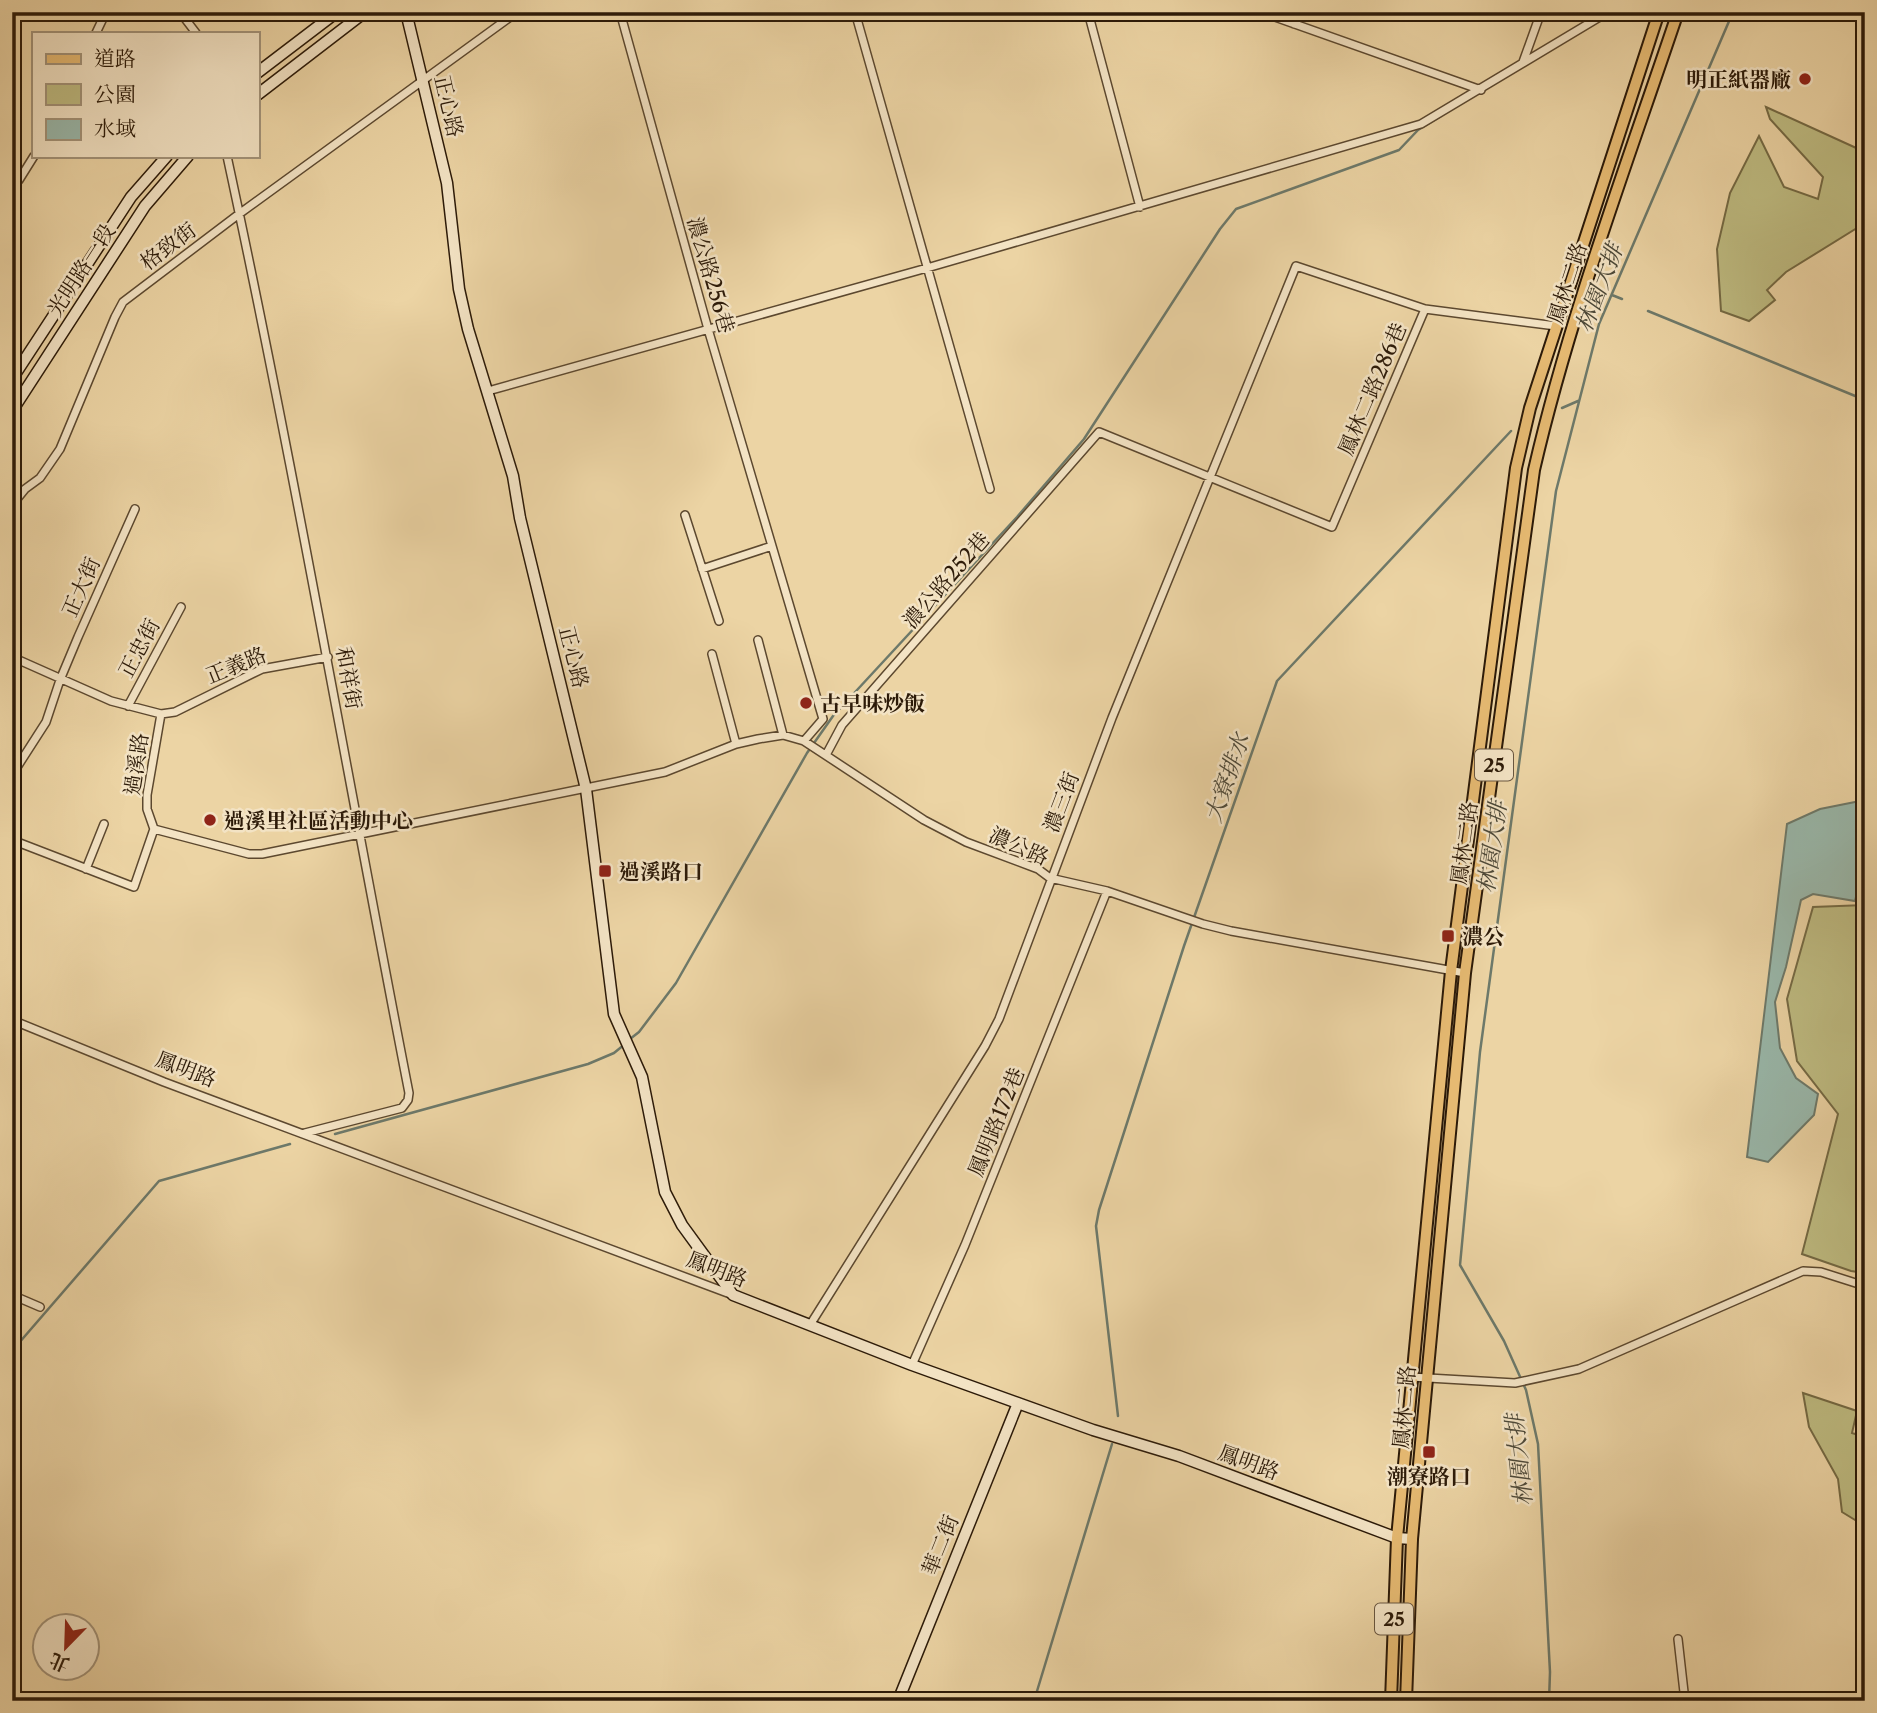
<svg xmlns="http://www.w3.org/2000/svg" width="1877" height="1713" font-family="'Libre Caslon Text','Noto Serif TC',serif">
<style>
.green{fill:#bebb81;stroke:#756a44;stroke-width:2}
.water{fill:#99b8ab;stroke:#6d796a;stroke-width:2}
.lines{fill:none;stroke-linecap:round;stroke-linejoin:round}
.stream{stroke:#6d796a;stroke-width:2.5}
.street-casing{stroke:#5c482f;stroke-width:10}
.secondary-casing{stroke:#2c1a08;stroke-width:13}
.primary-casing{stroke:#2c1a08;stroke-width:14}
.street{stroke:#f3e3c4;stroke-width:7}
.secondary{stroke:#f3e3c4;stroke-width:10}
.primary{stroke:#e6ba72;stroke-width:10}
.poi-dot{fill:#8f2418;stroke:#f3e3c4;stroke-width:2.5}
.labels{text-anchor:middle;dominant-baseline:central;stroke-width:5;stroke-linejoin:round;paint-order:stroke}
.shield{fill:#f3e3c4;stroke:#685640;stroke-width:2}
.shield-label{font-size:19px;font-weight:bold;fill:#2c1a08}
.poi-label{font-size:21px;font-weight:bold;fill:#2c1a08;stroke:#f3e3c4;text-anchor:start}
.street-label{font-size:21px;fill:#2c1a08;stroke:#f3e3c4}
.water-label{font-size:23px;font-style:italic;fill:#4d4939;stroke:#f3e3c4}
</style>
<rect width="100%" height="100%" fill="#ecd4a4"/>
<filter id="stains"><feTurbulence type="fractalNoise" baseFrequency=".00286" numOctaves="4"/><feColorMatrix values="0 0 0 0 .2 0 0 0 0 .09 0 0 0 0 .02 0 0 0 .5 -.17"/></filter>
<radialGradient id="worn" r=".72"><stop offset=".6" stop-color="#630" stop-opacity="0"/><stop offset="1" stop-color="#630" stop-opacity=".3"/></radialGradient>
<path class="green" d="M 1766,107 L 1865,152 L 1865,223 L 1786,272 L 1767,290 L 1775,300 L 1749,321 L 1721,311 L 1717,249 L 1730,193 L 1759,136 L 1784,187 L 1818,199 L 1823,177 L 1770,119 Z
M 1865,905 L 1865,1273 L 1851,1271 L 1802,1254 L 1838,1114 L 1797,1061 L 1787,999 L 1813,907 Z
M 1803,1393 L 1857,1411 L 1852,1433 L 1865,1437 L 1865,1465 L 1858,1467 L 1865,1482 L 1865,1526 L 1842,1512 L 1838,1479 L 1809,1427 Z"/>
<path class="water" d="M 1865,800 L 1865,860 L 1855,901 L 1813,894 L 1801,900 L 1786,967 L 1775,1002 L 1780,1048 L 1796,1078 L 1818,1094 L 1814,1115 L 1768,1162 L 1747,1157 L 1787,824 L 1820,809 Z"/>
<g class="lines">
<path class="stream" d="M 1600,21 L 1616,12
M 1612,295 L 1622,299
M 1648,311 L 1865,400
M 1562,408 L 1578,401
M 630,1039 L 639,1032 L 676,983 L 807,753 L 833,716 L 1017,517 L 1084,439 L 1220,229 L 1236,209 L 1399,150 L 1418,130 L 1441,116
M 335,1134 L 588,1064 L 614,1053 L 625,1044
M 12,1351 L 159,1181 L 290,1144
M 1118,1416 L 1096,1226 L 1099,1210 L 1184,946 L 1277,681 L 1511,431
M 1034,1701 L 1112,1444
M 1549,1701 L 1550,1672 L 1538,1444 L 1526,1390 L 1504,1341 L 1460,1265 L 1480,1052 L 1556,491 L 1599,324 L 1733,12"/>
<defs>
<path id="street" d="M 180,12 L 196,33
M 620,12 L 708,329 L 823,719 L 804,741
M 855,12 L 990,489
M 1088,12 L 1140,207
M 1261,12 L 1481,90
M 1294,24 L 1299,12
M 96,33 L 106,12
M 1523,62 L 1541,12
M 227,156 C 294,467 348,780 409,1093 L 408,1100 L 402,1108 L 305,1133
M 12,184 L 19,180 L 34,156
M 488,391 L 927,268 L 1421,124 L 1608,12
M 12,505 L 25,489 L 40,478 L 60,449 L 115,317 L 123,302 L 239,214 L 517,12
M 685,515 L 719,621
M 702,569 L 772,546
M 758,640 L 783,735
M 712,654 L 736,744
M 12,657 L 111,701 L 161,714 L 147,795 L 147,809 L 154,829 L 249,854 L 262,854 L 665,772 L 736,744 L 758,739 L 783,735 L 804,741 L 924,820 L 966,842 L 1038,869 L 1050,878 L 1107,891 L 1203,924 L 1231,931 L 1465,973
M 128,706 L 181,607
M 161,714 L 175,712 L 262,669 L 328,657
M 826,755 L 842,725 L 1099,432 L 1332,527 L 1425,309 L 1556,326
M 12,775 L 46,722 L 60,680 L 78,637 L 135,509
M 12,840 L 134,887 L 154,829
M 86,869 L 104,824
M 12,1020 L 164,1082 L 733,1295
M 12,1295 L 40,1307
M 810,1325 L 985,1046 L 999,1019 L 1112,718 L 1296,266 L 1425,309
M 912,1365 L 965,1245 L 1107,891
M 1411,1377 L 1515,1383 L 1579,1369 L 1803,1271 L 1821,1272 L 1865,1286
M 1678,1639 L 1685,1701"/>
<path id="secondary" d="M 406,12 L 447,183 L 459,289 L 468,329 L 513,476 L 520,518 L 586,789 L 614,1014 L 642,1077 L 665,1192 L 682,1225 L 733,1295 L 912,1365 L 1093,1430 L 1179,1456 L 1397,1538 L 1412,1539
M 257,73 L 337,12
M 257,95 L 365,12
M 12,379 L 131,197 L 167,156
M 12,411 L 145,206 L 188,156
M 898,1701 L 1018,1403"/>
<path id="primary" d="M 1391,1701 L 1397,1538 L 1451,971 L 1516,468 L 1530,408 L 1659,12
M 1406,1701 L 1412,1539 L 1465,973 L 1534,470 C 1570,314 1627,164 1678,12"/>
</defs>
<use href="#street" class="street-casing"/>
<use href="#secondary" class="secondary-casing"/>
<use href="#primary" class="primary-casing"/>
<use href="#street" class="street"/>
<use href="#secondary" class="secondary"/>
<use href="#primary" class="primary"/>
</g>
<g class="poi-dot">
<circle cx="1805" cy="79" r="7"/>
<circle cx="806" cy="703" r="7"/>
<circle cx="210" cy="820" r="7"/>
<rect x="598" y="864" width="14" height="14" rx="3.5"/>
<rect x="1441" y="929" width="14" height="14" rx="3.5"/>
<rect x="1422" y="1445" width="14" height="14" rx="3.5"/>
</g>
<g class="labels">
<g class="shield">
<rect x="1475" y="749.5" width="38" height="31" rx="5"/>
<rect x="1375" y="1603.5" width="38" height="31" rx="5"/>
</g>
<g class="shield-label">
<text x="1494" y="765">25</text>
<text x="1394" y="1619">25</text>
</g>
<g class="poi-label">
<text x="1791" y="79" text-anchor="end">明正紙器廠</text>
<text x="820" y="703">古早味炒飯</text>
<text x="224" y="820">過溪里社區活動中心</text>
<text x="619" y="871">過溪路口</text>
<text x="1462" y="936">濃公</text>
<text x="1429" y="1476" text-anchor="middle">潮寮路口</text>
</g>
<g class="street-label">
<text transform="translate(449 106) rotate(77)">正心路</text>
<text transform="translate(168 246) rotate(-37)">格致街</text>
<text transform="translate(81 270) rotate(-57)">光明路一段</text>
<text transform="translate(711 275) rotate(74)">濃公路256巷</text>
<text transform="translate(1567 283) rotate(-72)">鳳林二路</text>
<text transform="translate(1372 389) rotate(-67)">鳳林二路286巷</text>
<text transform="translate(946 580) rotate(-49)">濃公路252巷</text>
<text transform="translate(81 587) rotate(-66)">正大街</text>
<text transform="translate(139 648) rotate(-62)">正忠街</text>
<text transform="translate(574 657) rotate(76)">正心路</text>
<text transform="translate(236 665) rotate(-22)">正義路</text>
<text transform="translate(349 678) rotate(80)">和祥街</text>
<text transform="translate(136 764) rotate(-82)">過溪路</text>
<text transform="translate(1061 802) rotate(-69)">濃三街</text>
<text transform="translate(1464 843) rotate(-82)">鳳林二路</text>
<text transform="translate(1019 846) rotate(24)">濃公路</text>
<text transform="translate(186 1069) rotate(21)">鳳明路</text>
<text transform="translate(996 1122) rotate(-68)">鳳明路172巷</text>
<text transform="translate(717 1269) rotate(21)">鳳明路</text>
<text transform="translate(1404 1407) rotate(-85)">鳳林二路</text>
<text transform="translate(1249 1462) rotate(20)">鳳明路</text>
<text transform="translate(940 1545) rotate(-68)">華二街</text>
</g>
<g class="water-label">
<text transform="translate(1599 288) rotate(-69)">林園大排</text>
<text transform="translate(1227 778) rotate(-71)">大寮排水</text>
<text transform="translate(1492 847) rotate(-82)">林園大排</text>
<text transform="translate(1519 1460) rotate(-96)">林園大排</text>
</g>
</g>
<rect width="1877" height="1713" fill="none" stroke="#ecd4a4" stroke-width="42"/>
<rect x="14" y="14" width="1849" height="1685" fill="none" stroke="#2c1a08" stroke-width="3.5"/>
<rect x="21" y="21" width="1835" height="1671" fill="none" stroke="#2c1a08" stroke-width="2"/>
<rect x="32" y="32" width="228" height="126" fill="#f3e3c4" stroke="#a39379" stroke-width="2"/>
<rect x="46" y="54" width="35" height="10" fill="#e6ba72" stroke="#a39379" stroke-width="2"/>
<text x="94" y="66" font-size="21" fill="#2c1a08">道路</text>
<rect x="46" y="84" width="35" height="21" fill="#bebb81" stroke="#a39379" stroke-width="2"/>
<text x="94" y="102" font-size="21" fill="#2c1a08">公園</text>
<rect x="46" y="119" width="35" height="21" fill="#99b8ab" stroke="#a39379" stroke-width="2"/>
<text x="94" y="136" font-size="21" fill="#2c1a08">水域</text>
<g transform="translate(66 1647) rotate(203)"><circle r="33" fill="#f3e3c4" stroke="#a39379" stroke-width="2"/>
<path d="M0-5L12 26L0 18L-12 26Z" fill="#8f2418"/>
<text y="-10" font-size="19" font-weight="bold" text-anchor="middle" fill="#2c1a08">北</text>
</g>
<rect width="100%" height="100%" filter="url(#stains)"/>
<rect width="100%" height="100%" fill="url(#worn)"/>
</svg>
